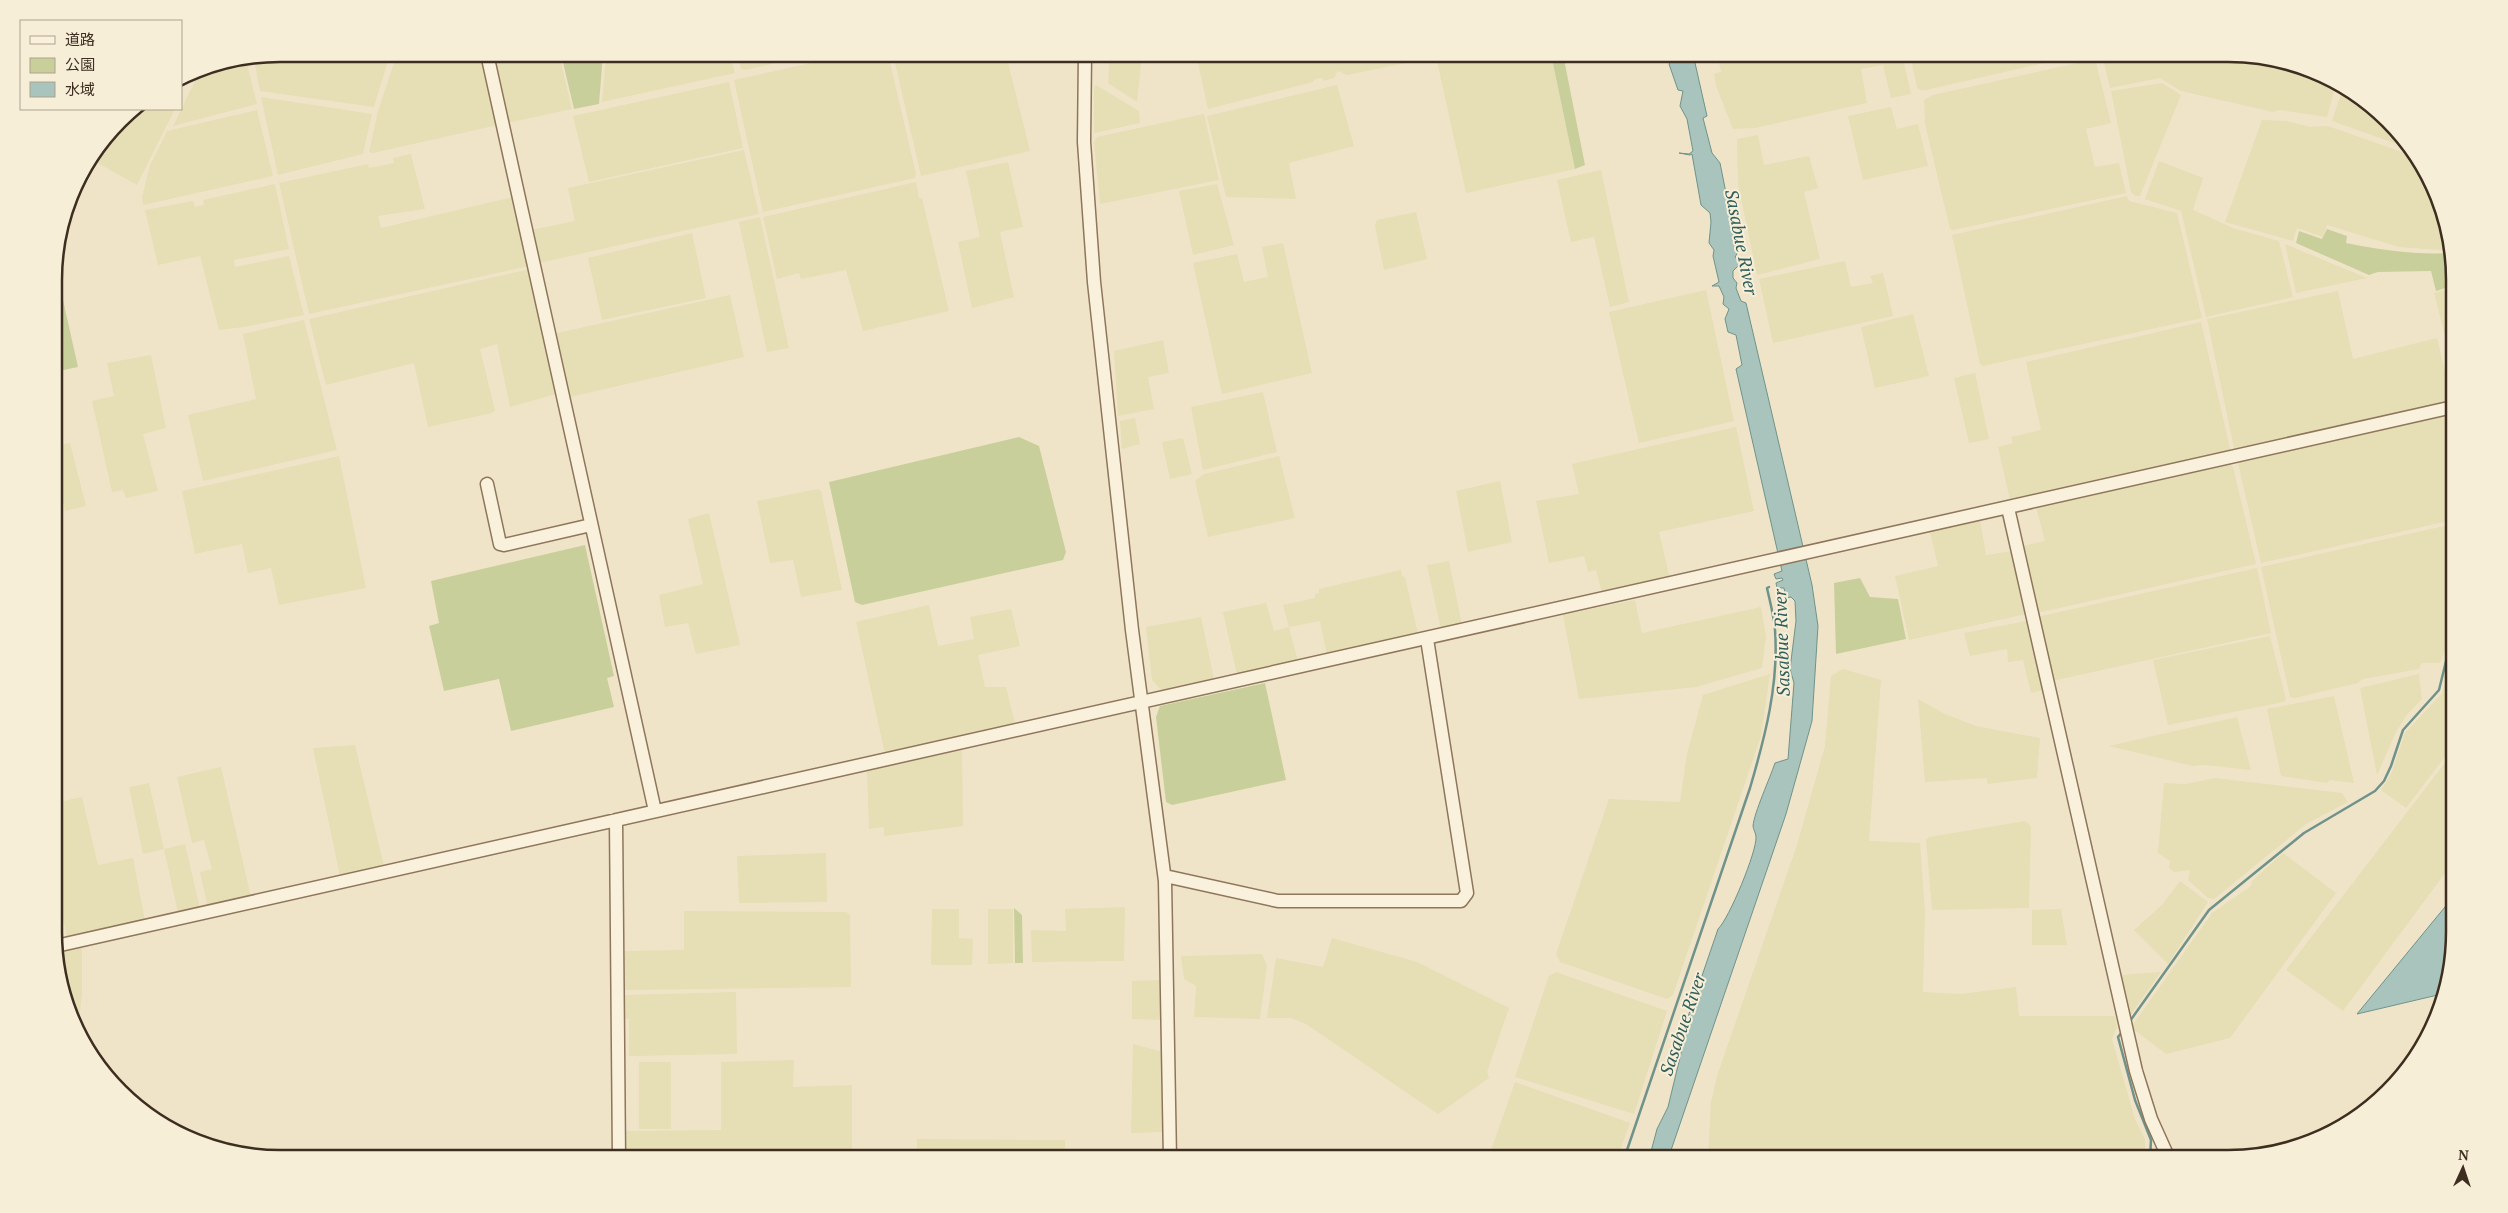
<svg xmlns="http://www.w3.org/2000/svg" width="2508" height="1213" font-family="'PT Serif','Noto Sans JP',serif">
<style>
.farmland{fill:#e6deb5}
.green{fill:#c9cf9b}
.water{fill:#a9c4bc;stroke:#6f938a}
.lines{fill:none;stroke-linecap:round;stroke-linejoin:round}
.stream{stroke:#6f938a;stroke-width:2.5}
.minor-casing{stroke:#8d765c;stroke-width:15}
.minor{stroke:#faf1dc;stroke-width:12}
.labels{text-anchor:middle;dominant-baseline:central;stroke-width:4;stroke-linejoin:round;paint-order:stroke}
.water-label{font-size:18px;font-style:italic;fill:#2f5d5a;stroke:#f7eed8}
.rim{fill:none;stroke:#3d2e20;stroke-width:2.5}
</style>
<rect width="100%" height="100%" fill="#f0e4c8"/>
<path class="farmland" d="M 280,54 L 390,54 L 374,107 L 260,91 L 254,59 Z
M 397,54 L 481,54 L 498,125 L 373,153 L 369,152 L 378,111 Z
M 507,54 L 559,54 L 572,109 L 507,123 L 493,57 Z
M 606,54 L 730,54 L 735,73 L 602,102 Z
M 738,54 L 814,54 L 746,70 L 741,69 Z
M 852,54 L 888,54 L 916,174 L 915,178 L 763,212 L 734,80 Z
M 893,54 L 1006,54 L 1030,151 L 921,176 Z
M 1110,54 L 1142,54 L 1137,102 L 1108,83 Z
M 1196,54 L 1403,54 L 1406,63 L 1347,75 L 1338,71 L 1334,78 L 1323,81 L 1323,78 L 1315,79 L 1313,82 L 1208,109 Z
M 1469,54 L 1551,54 L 1575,169 L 1466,193 L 1437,61 Z
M 1717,54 L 1902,54 L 1911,94 L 1891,98 L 1883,65 L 1861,69 L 1867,103 L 1755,128 L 1733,129 L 1716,86 L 1714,74 L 1721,72 Z
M 1910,54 L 2083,54 L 1926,90 L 1920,90 L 1917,87 Z
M 2102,54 L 2228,54 L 2315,71 L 2336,84 L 2327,117 L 2279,110 L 2273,112 L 2181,91 L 2160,78 L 2110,88 Z
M 246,60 L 257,104 L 173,126 L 201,69 Z
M 2091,60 L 2096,62 L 2111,123 L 2086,129 L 2095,167 L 2119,163 L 2126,193 L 1953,230 L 1950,229 L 1925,124 L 1924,100 L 1933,95 Z
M 729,82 L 743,148 L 589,182 L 573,116 Z
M 2162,83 L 2181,95 L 2140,196 L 2135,196 L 2131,192 L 2111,91 Z
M 1096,85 L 1139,111 L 1140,123 L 1094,133 L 1094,87 Z
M 1337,85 L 1354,146 L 1289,163 L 1296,199 L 1226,197 L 1207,116 Z
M 2343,88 L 2366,101 L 2411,149 L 2332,121 Z
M 261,97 L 372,114 L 363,154 L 278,175 Z
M 1891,107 L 1897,129 L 1918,124 L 1928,166 L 1863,180 L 1848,116 Z
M 133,109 L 175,109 L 137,185 L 92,160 Z
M 257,110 L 273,176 L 143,205 L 142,197 L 150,165 L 167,131 Z
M 1204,114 L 1219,180 L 1100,204 L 1094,142 L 1097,137 Z
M 2262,120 L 2286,121 L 2311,127 L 2328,126 L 2416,157 L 2437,194 L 2452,251 L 2399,247 L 2327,225 L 2323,237 L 2297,228 L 2293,241 L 2225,222 Z
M 1758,135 L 1764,165 L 1809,156 L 1818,188 L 1804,192 L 1820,259 L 1757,275 L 1738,184 L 1737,139 Z
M 744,150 L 759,214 L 539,263 L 531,230 L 575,221 L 568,188 Z
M 411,154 L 425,209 L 378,216 L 381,228 L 513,197 L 529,266 L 309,314 L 279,183 L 368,164 L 369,168 L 394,163 L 393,158 Z
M 2159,161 L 2203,178 L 2193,210 L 2233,228 L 2279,241 L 2293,297 L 2206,317 L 2181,211 L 2145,199 Z
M 1008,162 L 1023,227 L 1000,232 L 1014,297 L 972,308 L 958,242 L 980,237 L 966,171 Z
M 1601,170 L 1629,302 L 1610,307 L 1594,237 L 1571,242 L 1557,180 Z
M 916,182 L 919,198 L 922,198 L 949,311 L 863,331 L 846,270 L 801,279 L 799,273 L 777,279 L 763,217 Z
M 275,184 L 289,249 L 234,260 L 235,267 L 289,256 L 304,315 L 244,327 L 219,330 L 200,256 L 158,265 L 145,210 L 193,201 L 195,207 L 204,205 L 203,200 Z
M 1217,184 L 1234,245 L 1193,255 L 1179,191 Z
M 2127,196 L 2129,201 L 2177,213 L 2202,318 L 1983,366 L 1980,364 L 1952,235 Z
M 1416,212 L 1427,259 L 1384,270 L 1375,226 L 1377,220 Z
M 760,217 L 789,348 L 767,352 L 739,222 Z
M 692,233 L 706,298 L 602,320 L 588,258 Z
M 1283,243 L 1312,373 L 1222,394 L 1193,263 L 1237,254 L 1244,282 L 1268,277 L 1262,247 Z
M 2285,244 L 2367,278 L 2296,293 Z
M 1845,261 L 1851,287 L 1873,283 L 1870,276 L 1883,273 L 1893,316 L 1773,343 L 1759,279 Z
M 530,269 L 557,390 L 556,394 L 510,407 L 497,344 L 480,349 L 495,410 L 492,413 L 428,427 L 414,363 L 326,385 L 309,319 Z
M 2452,288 L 2453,371 L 2447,352 L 2451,350 L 2449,344 L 2447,345 L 2434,293 Z
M 1706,290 L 1734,421 L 1639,443 L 1609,312 Z
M 2338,291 L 2353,359 L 2437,338 L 2452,402 L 2235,453 L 2207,319 Z
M 730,295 L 744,357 L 570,397 L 556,336 L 557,333 Z
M 1913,314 L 1929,376 L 1875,388 L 1861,327 Z
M 304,320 L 337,450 L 203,481 L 188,415 L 256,399 L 243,334 Z
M 2201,322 L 2231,453 L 2010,500 L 1998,447 L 2013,443 L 2011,437 L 2041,430 L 2026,362 Z
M 1163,340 L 1169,373 L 1148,377 L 1154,409 L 1118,416 L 1114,351 Z
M 151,355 L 166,428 L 143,434 L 158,491 L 126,498 L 123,490 L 112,492 L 92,401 L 114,396 L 107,363 Z
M 1975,373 L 1989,439 L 1969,443 L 1954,378 Z
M 54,376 L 63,407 L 55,409 Z
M 1263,392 L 1277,452 L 1203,470 L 1191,407 Z
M 2453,412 L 2453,520 L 2261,563 L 2238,463 Z
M 1135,418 L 1140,444 L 1122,449 L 1120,421 Z
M 1736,427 L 1754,511 L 1659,532 L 1670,579 L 1602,593 L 1596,570 L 1588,572 L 1584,556 L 1549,563 L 1536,501 L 1579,494 L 1572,464 Z
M 1183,438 L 1192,474 L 1170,479 L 1162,442 Z
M 70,443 L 86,506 L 65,511 L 55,466 L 55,446 Z
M 339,456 L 366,588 L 279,605 L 271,568 L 248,573 L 242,544 L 195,554 L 182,491 Z
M 1279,456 L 1295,518 L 1208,537 L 1195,481 L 1204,474 Z
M 2230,464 L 2233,467 L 2256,564 L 2037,613 L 2023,546 L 2045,541 L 2036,507 Z
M 1500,481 L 1512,542 L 1468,552 L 1456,491 Z
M 818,489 L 821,491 L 842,590 L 801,597 L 793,560 L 770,563 L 757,501 Z
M 709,513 L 740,645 L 696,654 L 688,623 L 665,627 L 659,595 L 703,584 L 688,519 Z
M 1980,520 L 1986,555 L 2012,551 L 2026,614 L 1909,640 L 1895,576 L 1938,566 L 1930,532 L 1932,530 Z
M 2453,524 L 2453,638 L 2448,643 L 2440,663 L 2422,663 L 2419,669 L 2363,679 L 2358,683 L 2295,698 L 2290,697 L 2261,567 Z
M 1449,561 L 1462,625 L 1441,630 L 1427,565 Z
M 2257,568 L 2271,633 L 2052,681 L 2037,617 Z
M 1401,570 L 1402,576 L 1405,577 L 1418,634 L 1327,655 L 1320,621 L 1289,627 L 1298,661 L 1237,675 L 1223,612 L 1266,603 L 1274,631 L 1289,627 L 1283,605 L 1315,598 L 1315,594 L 1319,593 L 1319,589 Z
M 1635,600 L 1642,633 L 1761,607 L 1766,637 L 1762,668 L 1696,687 L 1579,699 L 1563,615 Z
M 929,605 L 938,646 L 974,639 L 970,617 L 1011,609 L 1020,646 L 978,655 L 985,687 L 1006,687 L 1015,723 L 885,754 L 856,622 Z
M 1201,617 L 1214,679 L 1161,690 L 1152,680 L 1146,627 Z
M 2026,621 L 2044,690 L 2031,693 L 2023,660 L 2008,662 L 2007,649 L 1970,656 L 1964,633 Z
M 2270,636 L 2286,699 L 2284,702 L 2168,725 L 2153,660 Z
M 2453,651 L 2454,745 L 2406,808 L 2381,790 L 2391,774 L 2405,733 L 2442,693 Z
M 1843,669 L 1881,680 L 1869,841 L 1920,843 L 1925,913 L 1923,992 L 1961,994 L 2016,987 L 2019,1016 L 2115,1016 L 2117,1027 L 2112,1039 L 2135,1119 L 2145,1139 L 2145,1159 L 1708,1159 L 1711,1102 L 1717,1076 L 1797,845 L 1825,746 L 1831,676 Z
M 1770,674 L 1761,736 L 1673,995 L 1667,999 L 1560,962 L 1556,954 L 1609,799 L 1680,802 L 1687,754 L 1703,695 Z
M 2419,674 L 2422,699 L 2406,716 L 2396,732 L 2377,775 L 2360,688 Z
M 2334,696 L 2354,783 L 2330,780 L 2327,783 L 2281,776 L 2267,709 Z
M 1918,699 L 1945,714 L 1976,726 L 2040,738 L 2037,778 L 1988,784 L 1986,778 L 1925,782 Z
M 2237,717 L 2251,770 L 2204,765 L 2193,766 L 2109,746 Z
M 355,745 L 384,866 L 340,876 L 313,748 Z
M 962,750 L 963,826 L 884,836 L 884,827 L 869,829 L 867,771 Z
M 2454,751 L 2454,861 L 2343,1011 L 2286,970 Z
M 221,767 L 251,897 L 208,908 L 200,872 L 212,869 L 204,840 L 192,843 L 177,777 Z
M 2215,778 L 2342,793 L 2348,802 L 2306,824 L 2214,899 L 2208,898 L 2188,880 L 2190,870 L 2174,872 L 2169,868 L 2170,861 L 2158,853 L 2164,783 L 2186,784 Z
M 149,783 L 164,849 L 185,844 L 200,908 L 178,913 L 164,849 L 143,854 L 129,787 Z
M 82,797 L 98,865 L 133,858 L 145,921 L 67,938 L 56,885 L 55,803 Z
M 2025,821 L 2031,826 L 2029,908 L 1932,910 L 1926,840 L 1929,837 Z
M 826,853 L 827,902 L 739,903 L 737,856 Z
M 2283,853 L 2336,893 L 2230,1038 L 2166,1054 L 2132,1028 L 2134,1023 L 2212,913 L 2251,886 L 2252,881 Z
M 2180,881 L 2208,902 L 2168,964 L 2134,930 L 2162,905 Z
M 1125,907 L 1124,961 L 1032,962 L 1031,930 L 1066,931 L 1065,909 Z
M 932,909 L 959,909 L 959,938 L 973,939 L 972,965 L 931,965 Z
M 988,909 L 1013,909 L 1013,963 L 988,964 Z
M 2061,909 L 2067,945 L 2032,945 L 2032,910 Z
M 684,911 L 846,912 L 850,915 L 851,987 L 625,990 L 624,951 L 684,950 Z
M 1332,938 L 1417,962 L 1509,1008 L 1487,1072 L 1489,1078 L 1438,1114 L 1306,1024 L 1291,1018 L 1267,1018 L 1276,958 L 1323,967 Z
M 82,947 L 82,994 L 78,1031 L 71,1019 L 56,963 L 56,953 Z
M 1262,954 L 1267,965 L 1260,1019 L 1194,1017 L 1196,986 L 1184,979 L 1181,956 Z
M 1556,972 L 1667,1011 L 1634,1114 L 1515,1077 L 1549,976 Z
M 2161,972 L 2129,1017 L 2121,975 Z
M 1163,980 L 1162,1020 L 1132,1019 L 1132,981 Z
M 736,992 L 737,1054 L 629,1056 L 629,1019 L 624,1018 L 625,995 Z
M 1133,1044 L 1163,1052 L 1163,1132 L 1131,1133 Z
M 794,1060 L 793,1087 L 852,1085 L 852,1159 L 625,1159 L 625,1131 L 721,1130 L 721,1062 Z
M 639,1062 L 671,1062 L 671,1129 L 639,1129 Z
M 1515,1082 L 1630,1123 L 1617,1159 L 1488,1159 Z
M 917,1139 L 1065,1140 L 1065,1159 L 917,1159 Z"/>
<path class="green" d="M 561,54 L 603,54 L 599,104 L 574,109 Z
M 1551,54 L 1563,54 L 1585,165 L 1575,169 Z
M 2327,229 L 2347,236 L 2346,243 C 2382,250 2416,255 2452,253 L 2452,286 L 2436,291 L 2431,271 L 2378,272 L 2369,275 L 2296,243 L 2299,231 L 2322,239 Z
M 55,264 L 78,367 L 54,372 L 54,265 Z
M 1019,437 L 1039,446 L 1066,552 L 1063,560 L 862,605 L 855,602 L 829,482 Z
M 585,545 L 614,676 L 607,678 L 614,707 L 511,731 L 499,679 L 444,691 L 429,626 L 439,623 L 431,581 Z
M 1860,578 L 1870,597 L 1898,599 L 1906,639 L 1836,654 L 1834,583 Z
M 1265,683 L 1286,780 L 1172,805 L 1166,802 L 1156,717 L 1160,706 Z
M 1014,908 L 1022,915 L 1023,963 L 1015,963 Z"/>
<path class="water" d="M 1670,54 L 1693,54 L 1707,116 L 1703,118 L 1712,153 L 1720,163 L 1736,243 L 1737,254 L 1735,257 L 1739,259 L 1738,266 L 1733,271 L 1733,278 L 1737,283 L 1736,288 L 1741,301 L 1746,303 L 1812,585 L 1818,626 L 1812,721 L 1786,814 L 1668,1159 L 1649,1159 L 1657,1129 L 1668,1107 L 1682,1049 L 1679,1043 L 1718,929 C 1729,919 1757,851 1756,837 C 1756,833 1753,829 1753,826 C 1754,813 1770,778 1775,763 L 1788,759 L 1794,683 L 1790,669 L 1796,621 L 1795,601 L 1791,597 L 1786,598 L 1784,588 L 1777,588 L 1776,583 L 1783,580 L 1782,578 L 1776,579 L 1774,574 L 1782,571 L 1736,369 L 1742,365 L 1736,335 L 1728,332 L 1725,319 L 1729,309 L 1723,304 L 1724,297 L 1719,286 L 1712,286 L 1719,282 L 1713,256 L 1714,250 L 1709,243 L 1711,222 L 1710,213 L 1701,205 L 1692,154 L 1690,155 L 1679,153 L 1689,154 L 1693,151 L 1687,119 L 1680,106 L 1683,91 L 1678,90 L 1669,64 L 1673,58 Z
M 2454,896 L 2454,933 L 2442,994 L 2357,1014 Z"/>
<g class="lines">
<path class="stream" d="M 2130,1021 L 2209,910 L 2304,833 L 2375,791 L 2384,781 L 2391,766 L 2403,730 L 2439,690 L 2449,649 L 2453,645
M 2122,1032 L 2118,1037 L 2135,1100 L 2151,1140 L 2150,1159
M 1624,1159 L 1750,788 C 1765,737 1779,684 1775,630 C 1774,616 1770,602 1767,588 L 1769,587"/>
<defs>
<path id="minor" d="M 487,54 L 655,811
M 1085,54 L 1084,142 L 1094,282 L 1132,630 L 1165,881 L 1170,1159
M 487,484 L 500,544 L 504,545 L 591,525
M 2008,508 L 2136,1071 L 2151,1119 L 2169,1159
M 616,820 L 619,1159
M 1165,876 L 1278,901 L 1461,901 L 1467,893 L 1427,639
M 56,946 L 2453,407"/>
</defs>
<use href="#minor" class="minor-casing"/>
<use href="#minor" class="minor"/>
</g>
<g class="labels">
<g class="water-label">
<text transform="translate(1742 242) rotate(79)">Sasabue River</text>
<text transform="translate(1781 643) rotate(-92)">Sasabue River</text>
<text transform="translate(1682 1024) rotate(-71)">Sasabue River</text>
</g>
</g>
<path d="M0 0H2508V1213H0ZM280 62H2228A218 218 0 0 1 2446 280V932A218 218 0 0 1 2228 1150H280A218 218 0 0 1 62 932V280A218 218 0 0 1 280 62Z" fill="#f7eed8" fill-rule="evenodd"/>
<path class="rim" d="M280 62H2228A218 218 0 0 1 2446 280V932A218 218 0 0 1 2228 1150H280A218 218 0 0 1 62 932V280A218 218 0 0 1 280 62Z"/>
<rect x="20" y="20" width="162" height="90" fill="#f7eed8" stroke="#ada18e"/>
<rect x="30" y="36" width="25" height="8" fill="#faf1dc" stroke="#ada18e"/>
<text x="65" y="45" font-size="15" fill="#3d2e20">道路</text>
<rect x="30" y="58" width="25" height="15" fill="#c9cf9b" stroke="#ada18e"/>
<text x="65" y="70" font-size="15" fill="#3d2e20">公園</text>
<rect x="30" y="82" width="25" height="15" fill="#a9c4bc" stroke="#ada18e"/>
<text x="65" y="95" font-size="15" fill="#3d2e20">水域</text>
<g transform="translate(2463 1168) rotate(3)" stroke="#f7eed8" stroke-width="4" paint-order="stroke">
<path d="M0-4L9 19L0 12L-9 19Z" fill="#3d2e20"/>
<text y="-8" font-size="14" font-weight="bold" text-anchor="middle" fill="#3d2e20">N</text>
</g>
</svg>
